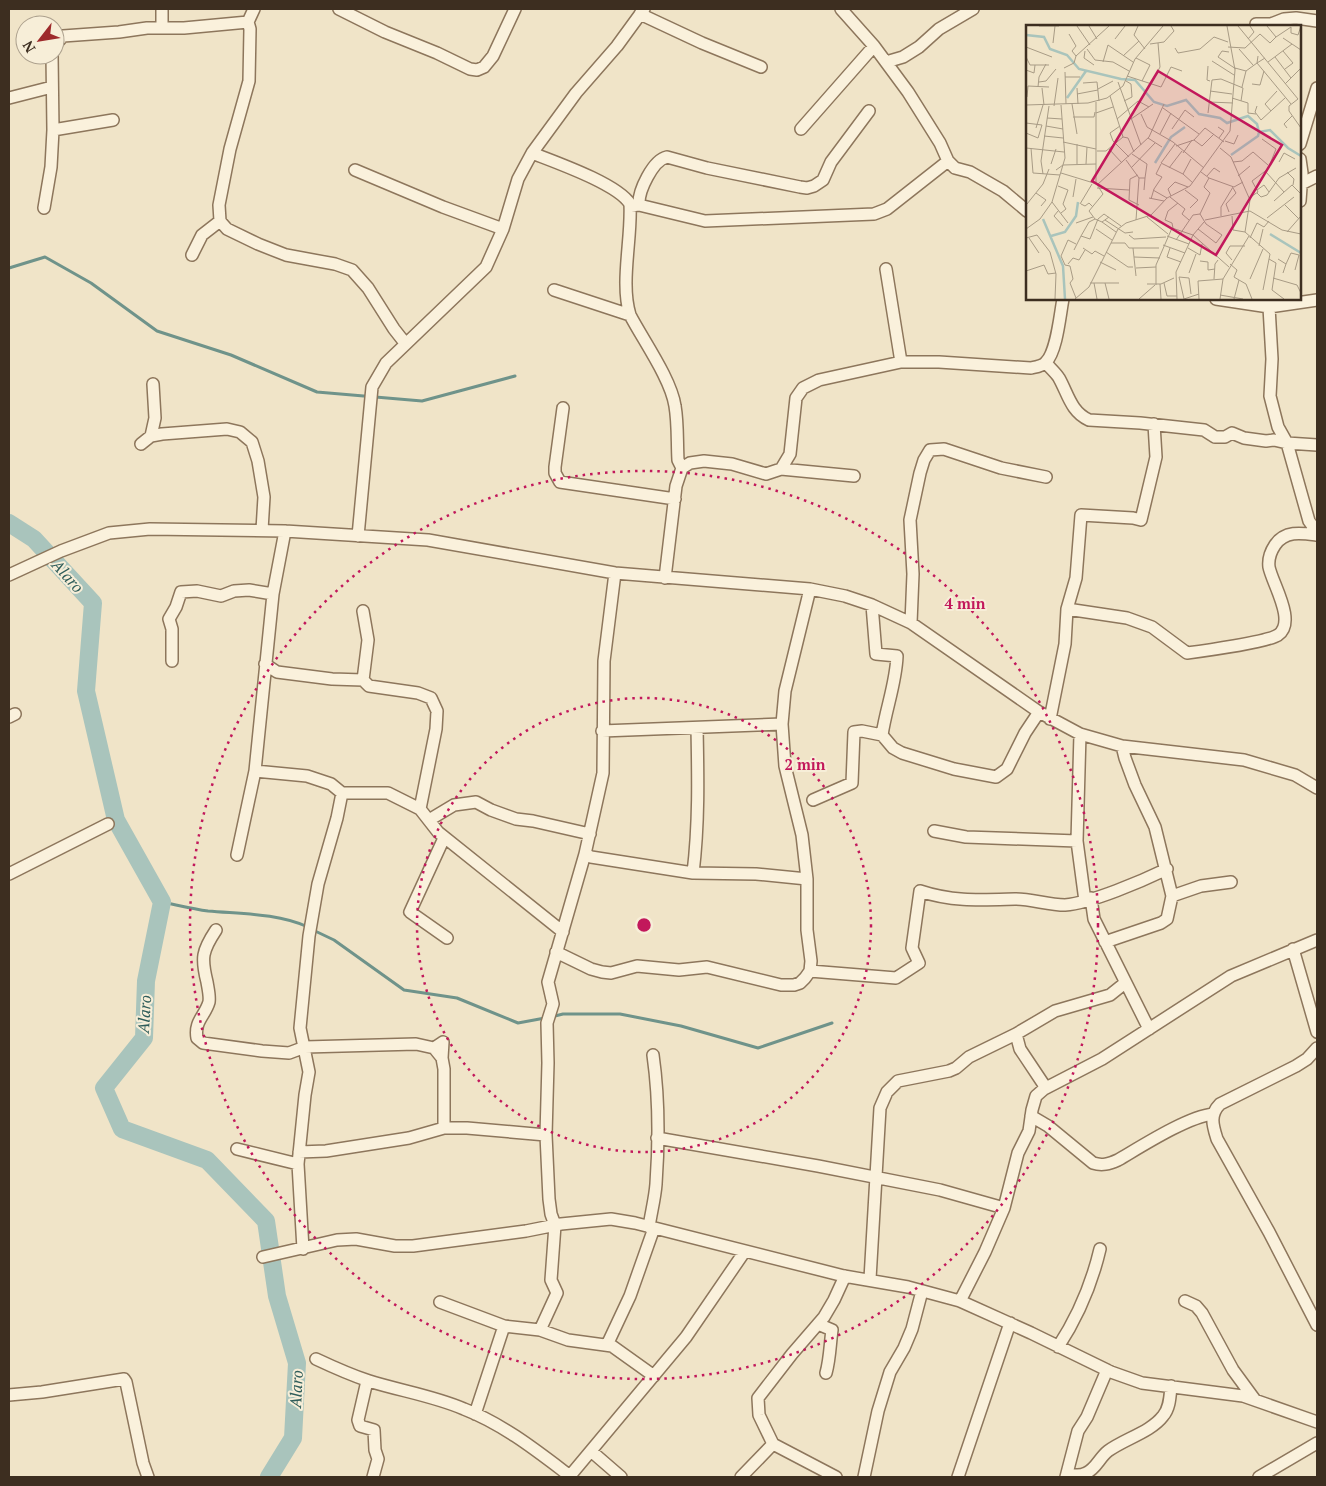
<svg xmlns="http://www.w3.org/2000/svg" width="1326" height="1486" font-family="'PT Serif',serif">
<style>
.lines{fill:none;stroke-linecap:round;stroke-linejoin:round}
.stream{stroke:#6f938a;stroke-width:3}
.river{stroke:#a9c4bc;stroke-width:18}
.minor-casing{stroke:#8d765c;stroke-width:14}
.minor{stroke:#faf1dc;stroke-width:11}
.ring{fill:none;stroke:#c2185b;stroke-width:2.5;stroke-dasharray:2.5 5}
.labels{text-anchor:middle;dominant-baseline:central;stroke-width:4;stroke-linejoin:round;paint-order:stroke}
.water-label{font-size:16px;font-style:italic;fill:#2f5d5a;stroke:#f7eed8}
.inset-river{fill:none;stroke:#a9c4bc;stroke-width:2.5}
.inset-road{fill:none;stroke:#a89b85;stroke-width:1}
.view{fill:#c2185b;fill-opacity:0.15;stroke:#c2185b;stroke-width:2.5}
.inset-edge{fill:none;stroke:#3d2e20;stroke-width:2.5}
.centre{fill:#c2185b;stroke:#f7eed8;stroke-width:2.5}
.ring-label{font-size:15px;text-anchor:middle;font-weight:bold;fill:#c2185b;stroke:#f7eed8;stroke-width:4;stroke-linejoin:round;paint-order:stroke}
</style>
<rect width="100%" height="100%" fill="#f0e4c8"/>
<g class="lines">
<path class="stream" d="M 9,268 L 45,257 L 91,283 L 157,331 L 231,355 L 317,392 L 422,401 L 515,376
M 162,902 C 177,905 193,909 208,911 C 241,914 277,913 308,927
M 313,930 L 334,940 L 404,990 L 457,998 L 518,1023 L 545,1018
M 551,1017 L 563,1014 L 620,1014 L 681,1026 L 758,1048 L 832,1023"/>
<path class="river" d="M 9,523 L 34,539 L 93,603 L 86,691 L 116,820 L 162,902 L 146,981 L 144,1038 L 104,1088 L 122,1129 L 207,1160 L 266,1221 L 277,1296 L 297,1363 L 293,1438 L 269,1477"/>
<defs>
<path id="minor" d="M 162,9 L 162,28
M 254,9 L 248,22 L 250,29 L 249,81 L 230,149 L 219,205 L 220,221 L 227,229 L 258,244 L 286,255 L 335,264 L 352,270 L 368,288 L 394,329 L 405,343
M 339,9 L 385,32 L 437,53 L 470,69 L 477,70 L 484,67 L 493,56 L 515,9
M 841,9 L 874,46 L 908,92 L 940,143 L 948,161 L 955,168 L 970,172 L 1003,191 L 1027,211
M 640,14 L 702,43 L 761,67
M 1256,24 L 1271,24 L 1284,19 L 1296,18 L 1317,21
M 55,45 L 63,36 L 119,32 L 147,28 L 184,28 L 248,22
M 886,62 L 903,57 L 919,47 L 939,29 L 973,9
M 9,98 L 52,87
M 801,129 L 874,46
M 53,130 L 113,120
M 1300,144 L 1317,88
M 532,153 C 555,162 618,184 630,204 C 632,238 620,283 630,315 C 643,340 671,379 675,406 C 678,423 677,442 678,460 L 682,468
M 1300,159 L 1302,173 L 1300,201
M 355,170 L 443,207 L 503,229
M 1301,184 L 1317,176
M 639,205 C 638,191 653,160 667,157 L 707,168 L 800,187 L 807,188 L 814,186 L 823,180 L 831,162 L 869,111
M 631,206 L 639,205 L 705,221 L 874,214 L 887,209 L 948,161
M 44,208 L 51,167 L 53,130 L 52,55
M 192,255 L 202,235 L 220,221
M 886,269 L 901,362
M 554,290 L 630,315
M 1216,299 L 1269,307 L 1317,300
M 1278,299 L 1269,307 L 1272,359 L 1270,396 L 1278,427 L 1287,443 L 1309,521 L 1317,532
M 1046,363 C 1050,368 1056,373 1059,378 C 1068,394 1071,412 1089,420 L 1140,423 L 1204,430 L 1215,437 L 1225,437 L 1232,433 L 1244,438 L 1266,441 L 1274,440 L 1287,443 L 1317,445
M 563,408 L 555,467 L 555,473 L 560,482 L 675,499
M 151,436 L 155,418 L 153,384
M 141,444 L 151,436 L 162,434 L 227,429 L 240,432 L 252,442 L 258,461 L 264,497 L 262,530
M 781,469 L 854,476
M 285,531 L 273,594 L 255,771 L 307,776 L 331,784 L 342,793 L 388,793 L 420,809 L 438,832 L 563,932
M 358,536 L 372,387 L 386,363 L 486,267 L 503,229 L 518,179 L 532,153 L 576,93 L 617,46 L 644,9
M 9,575 L 61,551 L 109,533 L 150,529 L 285,531 L 428,540 L 615,573 L 810,589 L 845,596 L 872,605 L 911,623 L 1039,712 L 1080,734 L 1122,746 L 1244,760 L 1295,775 L 1317,788
M 665,578 L 676,486 L 682,468 L 690,463 L 704,461 L 732,464 L 766,474 L 781,469 L 790,454 L 796,398 L 803,388 L 819,380 L 901,362 L 939,362 L 1031,368 C 1036,367 1043,366 1046,362 C 1057,351 1060,314 1063,299
M 872,605 L 876,654 L 897,656 C 896,683 886,708 882,735 L 893,748 L 902,753 L 954,769 L 996,777 L 1007,769 L 1025,733 L 1039,712
M 1067,609 L 1127,618 L 1152,627 L 1187,653 C 1202,651 1267,642 1278,635 C 1297,622 1272,583 1269,567 C 1268,559 1271,551 1275,545 C 1285,530 1302,533 1317,535
M 911,623 L 913,574 L 910,520 L 920,473 L 924,460 L 930,450 L 944,449 L 1001,468 L 1046,477
M 172,661 L 172,629 L 169,619 L 176,607 L 181,592 L 197,591 L 221,596 L 234,591 L 249,590 L 273,594
M 265,664 L 277,672 L 332,679 L 363,680 L 369,686 L 418,693 L 431,698 L 437,711 L 436,729 L 420,809
M 363,680 L 368,640 L 363,611
M 9,717 L 15,714
M 1050,719 L 1065,644 L 1067,609 L 1076,578 L 1081,515 L 1133,518 L 1141,520 L 1156,457 L 1154,424
M 602,731 L 782,724
M 1080,734 L 1077,841 L 1085,901
M 813,800 L 852,783 L 854,732 L 862,731 L 882,735
M 429,820 L 454,805 L 476,802 L 491,810 L 516,819 L 533,821 L 590,834
M 934,831 L 966,837 L 1077,841
M 444,838 L 410,912 L 447,938
M 585,854 L 591,857 L 693,873 L 756,874 L 807,879
M 237,855 L 255,771
M 693,873 C 699,824 698,776 697,728
M 9,874 L 108,824
M 1172,896 L 1201,886 L 1231,882
M 1091,898 L 1094,919 L 1149,1029
M 216,930 C 202,951 201,958 207,982 C 208,988 210,996 209,1002 C 205,1016 194,1021 197,1038 L 203,1043 L 262,1051 L 289,1053 L 305,1047 L 416,1044 L 434,1048 L 442,1058 L 444,1069 L 444,1128
M 1105,942 L 1161,923 L 1167,919 L 1172,896 L 1155,827 L 1135,785 L 1125,758 L 1122,746
M 1293,949 L 1317,1032
M 556,952 L 591,969 L 602,972 L 611,973 L 637,966 L 679,970 L 707,967 L 781,985 L 794,985 L 800,983 L 805,978 L 810,971 L 811,961 L 807,930 L 807,879 L 802,835 L 785,766 L 782,724 L 785,691 L 810,589
M 810,971 L 896,978 L 919,963 L 912,948 L 920,891 C 953,902 981,900 1015,899 C 1032,899 1048,905 1065,905 C 1091,903 1142,881 1167,869
M 434,1048 L 443,1042 L 442,1058
M 1317,1048 L 1307,1059 L 1296,1066 L 1220,1104 C 1209,1115 1213,1126 1217,1139 L 1269,1232 L 1317,1325
M 1046,1088 L 1020,1049 L 1016,1034 L 1055,1011 L 1110,995 L 1125,983
M 1031,1116 L 1048,1126 L 1093,1163 C 1102,1166 1109,1164 1118,1160 C 1142,1146 1187,1117 1213,1114
M 657,1138 L 818,1166 L 940,1190 L 1004,1208
M 237,1149 L 298,1164
M 299,1152 L 326,1151 L 409,1138 L 444,1128 L 467,1128 L 546,1135
M 649,1227 C 651,1213 655,1198 656,1184 C 659,1142 659,1097 653,1055
M 303,1249 L 298,1164 L 305,1095 L 309,1072 L 300,1028 L 309,936 L 318,884 L 337,818 L 342,793
M 263,1257 L 337,1240 L 356,1239 L 395,1246 L 413,1246 L 526,1231 L 561,1224 L 611,1219 L 635,1223 L 844,1276 L 908,1287 L 960,1301 L 1031,1333 L 1111,1372 L 1142,1383 L 1243,1396 L 1317,1422
M 870,1279 L 880,1108 L 887,1092 L 898,1081 L 949,1071 L 956,1068 L 969,1057 L 1016,1034
M 960,1301 L 985,1252 L 1004,1208 L 1018,1153 L 1029,1131 L 1032,1110 L 1036,1096 L 1044,1089 L 1102,1059 L 1231,976 L 1317,940
M 1185,1301 L 1196,1306 L 1202,1313 L 1233,1370 L 1255,1400
M 440,1302 L 504,1326
M 818,1324 L 832,1330 C 830,1344 830,1359 826,1373
M 540,1330 L 557,1293 L 551,1280 L 555,1225 L 551,1214 L 549,1199 L 546,1135 L 548,1063 L 547,1023 L 553,1004 L 548,982 L 585,854 L 603,773 L 604,661 L 615,573
M 607,1345 L 630,1296 L 654,1228
M 1058,1347 C 1077,1318 1092,1283 1100,1249
M 316,1359 C 333,1367 351,1375 369,1381 C 401,1391 434,1396 464,1409 C 503,1424 537,1451 570,1476
M 367,1381 L 358,1420 L 360,1426 L 374,1430 L 375,1450 L 378,1459 L 373,1477
M 9,1395 L 42,1392 L 124,1379 L 126,1382 L 143,1463 L 148,1477
M 475,1414 L 504,1326 L 540,1330 L 568,1340 L 612,1346 L 654,1376
M 591,1451 L 621,1477
M 1067,1474 C 1073,1475 1081,1476 1086,1473 C 1096,1469 1099,1458 1108,1451 C 1124,1439 1151,1432 1163,1416 C 1170,1408 1170,1396 1171,1386
M 569,1477 L 686,1337 L 745,1251
M 741,1477 L 773,1444
M 836,1477 L 773,1444 L 759,1415 L 758,1398 L 792,1354 L 824,1317 L 834,1300 L 845,1276
M 864,1477 L 878,1411 L 890,1372 L 904,1348 L 912,1329 L 922,1291
M 958,1477 L 1010,1323
M 1066,1477 L 1078,1431 L 1087,1417 L 1107,1370
M 1259,1477 L 1317,1443"/>
</defs>
<use href="#minor" class="minor-casing"/>
<use href="#minor" class="minor"/>
</g>
<g class="ring">
<circle cx="644" cy="925" r="227"/>
<circle cx="644" cy="925" r="454"/>
</g>
<g class="labels">
<g class="water-label">
<text transform="translate(68 576) rotate(48)">Alaro</text>
<text transform="translate(144 1014) rotate(-86)">Alaro</text>
<text transform="translate(296 1389) rotate(-87)">Alaro</text>
</g>
</g>
<g transform="translate(1026 25)">
<rect width="275" height="275" fill="#f0e4c8"/>
<path class="inset-river" d="M 0,10 L 18,12 L 24,24 L 41,30 L 53,44 L 95,54 L 109,55 L 128,77 L 141,81 L 160,75 L 173,89 L 194,93 L 201,98 L 222,91 L 231,99 L 233,107 L 244,105 L 262,123 L 275,131M 41,73 L 60,46M 205,130 L 232,111 L 233,107M 129,138 L 145,112 L 159,102M 17,194 L 37,241 L 39,274M 244,209 L 275,228M 25,211 L 39,207 L 50,191 L 52,177"/>
<path class="inset-road" d="M 13,1 L 33,1M 51,1 L 64,20M 63,1 L 71,14M 112,1 L 108,10 L 119,24M 212,1 L 272,74 L 263,81 L 263,86 L 275,103M 265,2 L 265,8 L 272,10 L 275,1M 43,9 L 50,21 L 46,26 L 50,31M 250,12 L 265,2M 257,13 L 275,25M 89,14 L 99,1M 222,14 L 228,7 L 224,1M 27,18 L 29,1M 124,19 L 138,17 L 148,6 L 145,1M 0,22 L 26,32M 202,22 L 219,23 L 234,9 L 244,18 L 250,12 L 241,1M 149,23 L 152,28 L 174,24 L 188,12 L 202,17M 61,24 L 69,35 L 87,37 L 103,46M 213,24 L 227,40M 59,26 L 58,33 L 68,40M 257,26 L 267,38 L 259,44M 203,27 L 196,26 L 192,32 L 210,44M 97,31 L 113,16M 0,32 L 4,40 L 23,40M 249,32 L 265,53M 110,33 L 124,40 L 116,56M 239,33 L 231,38 L 265,79M 186,36 L 208,50M 77,37 L 82,20 L 107,37M 242,37 L 266,19M 182,41 L 181,55 L 184,56M 38,43 L 48,38 L 50,31 L 83,1M 209,43 L 220,46 L 231,38 L 232,31M 0,45 L 8,48 L 9,40M 39,47 L 40,79M 101,51 L 135,62 L 145,42 L 156,46M 39,52 L 54,52M 13,57 L 20,56 L 30,44M 92,57 L 115,120M 57,58 L 71,57 L 73,76M 125,59 L 134,42 L 132,18M 226,59 L 234,60 L 238,46M 259,59 L 275,43M 12,62 L 13,52 L 20,39M 216,62 L 220,46M 16,63 L 18,80M 51,63 L 52,79M 72,64 L 87,56M 184,66 L 206,69M 51,69 L 72,65M 84,71 L 97,112 L 102,113 L 108,127M 1,72 L 2,61 L 23,62M 206,73 L 222,78 L 222,88 L 230,89M 98,76 L 106,72 L 105,59 L 100,56M 70,77 L 70,158 L 77,169 L 63,186 L 69,194 L 76,197 L 83,192M 183,77 L 207,78M 46,79 L 51,109M 0,80 L 62,78 L 81,73 L 97,61 L 109,34 L 137,1M 35,80 L 39,133 L 26,177 L 42,198M 28,81 L 32,53M 231,81 L 229,87 L 235,95 L 259,73M 137,83 L 173,109M 245,86 L 239,79 L 251,66M 70,88 L 87,82M 182,88 L 186,55 L 195,54 L 217,63 L 215,76M 115,89 L 121,102 L 147,117 L 178,143M 47,92 L 68,92 L 69,87M 21,93 L 36,94M 91,94 L 112,76 L 123,82M 105,94 L 127,79M 0,98 L 16,100 L 12,113 L 0,108M 20,101 L 37,104M 94,101 L 84,108 L 87,116 L 103,132M 192,102 L 198,106 L 193,113M 10,103 L 17,80M 261,103 L 258,99 L 266,91M 146,104 L 159,85 L 168,92M 134,109 L 145,88M 18,111 L 37,113M 122,113 L 136,122M 168,115 L 176,121 L 188,109M 199,116 L 208,119 L 212,110M 37,117 L 70,124M 51,119 L 51,139M 149,119 L 135,138 L 157,149 L 167,158M 150,121 L 168,115 L 179,103 L 198,117M 0,123 L 38,127M 5,123 L 7,148 L 34,150M 194,123 L 205,132 L 224,175 L 219,207 L 244,229 L 243,234 L 250,238 L 246,265 L 258,274M 83,124 L 96,138M 71,126 L 80,126 L 97,112M 157,128 L 166,115M 106,129 L 121,139 L 119,153M 100,135 L 113,153 L 119,153 L 118,165M 207,137 L 216,136 L 227,127 L 242,140M 253,137 L 258,128 L 269,134M 25,139 L 30,124M 60,139 L 61,122M 105,143 L 129,118M 143,143 L 156,126M 30,145 L 37,140 L 70,139M 240,147 L 258,167M 261,147 L 268,154 L 267,160M 35,148 L 71,159M 17,149 L 15,136 L 23,81M 157,149 L 165,134M 112,150 L 104,154 L 103,175 L 113,180M 181,151 L 188,143 L 194,147M 212,151 L 224,141M 183,153 L 208,162 L 217,157M 71,160 L 123,112 L 138,79M 32,161 L 42,165 L 37,179 L 40,184 L 35,188M 71,163 L 103,165M 127,165 L 141,173M 159,165 L 172,175 L 164,183M 231,165 L 238,160 L 243,167M 10,168 L 20,175 L 15,181M 231,168 L 235,172 L 241,170 L 253,153 L 270,143M 145,171 L 142,164 L 149,157 L 162,162M 47,172 L 50,154M 144,172 L 159,184 L 156,189 L 163,195M 123,173 L 138,176M 223,173 L 232,167 L 226,156 L 242,144 L 250,124 L 236,114M 125,174 L 128,164 L 136,152 L 130,149 L 135,139M 248,176 L 266,160 L 275,169M 1,179 L 17,159 L 23,144M 54,179 L 66,159M 55,179 L 59,181 L 63,178 L 67,182M 259,180 L 273,194M 32,186 L 28,191 L 37,201M 203,187 L 200,179 L 210,168 L 207,163M 195,191 L 195,182 L 207,162M 206,191 L 207,205 L 219,207M 121,192 L 142,209M 241,193 L 268,172M 79,195 L 99,208 L 107,207M 110,195 L 113,153M 179,195 L 224,186 L 256,205 L 275,209M 76,197 L 90,207M 50,198 L 67,192M 147,203 L 146,198 L 139,195 L 142,186 L 152,178M 0,204 L 14,194 L 26,177M 70,204 L 86,215M 172,204 L 190,218 L 196,210 L 180,199 L 174,189 L 184,168 L 178,162 L 183,153 L 175,147M 261,207 L 275,191M 103,210 L 108,214 L 140,212M 55,211 L 63,197 L 69,194M 141,211 L 163,219M 0,213 L 11,210 L 24,227 L 30,249 L 29,274M 3,213 L 13,228M 224,213 L 231,198 L 238,202 L 243,196M 150,215 L 167,190 L 174,189M 85,218 L 99,218 L 103,223 L 133,223M 137,220 L 159,228M 233,221 L 237,204M 57,223 L 66,229 L 69,226 L 78,231M 107,223 L 110,251M 144,223 L 141,232 L 155,237M 162,223 L 174,230 L 176,219M 48,225 L 55,211 L 64,214 L 72,194 L 78,189 L 95,201M 80,227 L 102,242 L 107,242M 108,232 L 134,233M 252,234 L 260,239 L 257,248M 206,235 L 200,228 L 204,221 L 219,221M 174,236 L 182,237 L 182,245 L 189,244M 74,237 L 90,245M 42,239 L 47,233 L 53,235 L 59,225M 204,239 L 211,245 L 208,252 L 213,255 L 208,274M 260,239 L 265,228 L 273,230 L 269,245M 110,243 L 130,242M 0,246 L 18,240 L 22,249 L 30,248M 163,248 L 170,229M 153,252 L 158,274 L 173,269M 153,252 L 163,253 L 165,269M 247,253 L 271,260 L 275,268M 188,254 L 189,239 L 192,235M 224,254 L 237,224M 213,255 L 220,259 L 226,274M 64,258 L 93,258M 68,258 L 71,274M 79,258 L 83,274M 138,258 L 141,271 L 151,271M 121,259 L 135,259 L 148,253M 134,259 L 135,274M 130,260 L 130,240 L 146,203 L 167,210 L 203,242M 237,265 L 243,234M 194,270 L 217,274M 50,273 L 44,258 L 47,254 L 44,241 L 39,240 L 35,231 L 42,215 L 50,219M 49,274 L 63,262 L 92,204 L 100,198 L 125,190 L 141,173 L 164,161 L 204,106 L 209,45 L 201,1M 113,274 L 129,260M 151,274 L 150,247 L 167,210 L 178,197M 173,274 L 172,256 L 197,254M 194,274 L 197,254 L 223,211"/>
<path class="view" d="M 132,46 L 256,120 L 190,230 L 66,156 Z"/>
<rect width="275" height="275" class="inset-edge"/>
</g>
<circle cx="644" cy="925" r="8" class="centre"/>
<g class="ring-label">
<text x="965" y="609">4 min</text>
<text x="805" y="770">2 min</text>
</g>
<rect width="1326" height="1486" fill="none" stroke="#3d2e20" stroke-width="20"/>
<g transform="translate(40 40) rotate(239)"><circle r="24" fill="#f7eed8" stroke="#ada18e"/>
<path d="M0-4L9 19L0 12L-9 19Z" fill="#9e2a2b"/>
<text y="-8" font-size="14" font-weight="bold" text-anchor="middle" fill="#3d2e20">N</text>
</g>
</svg>
